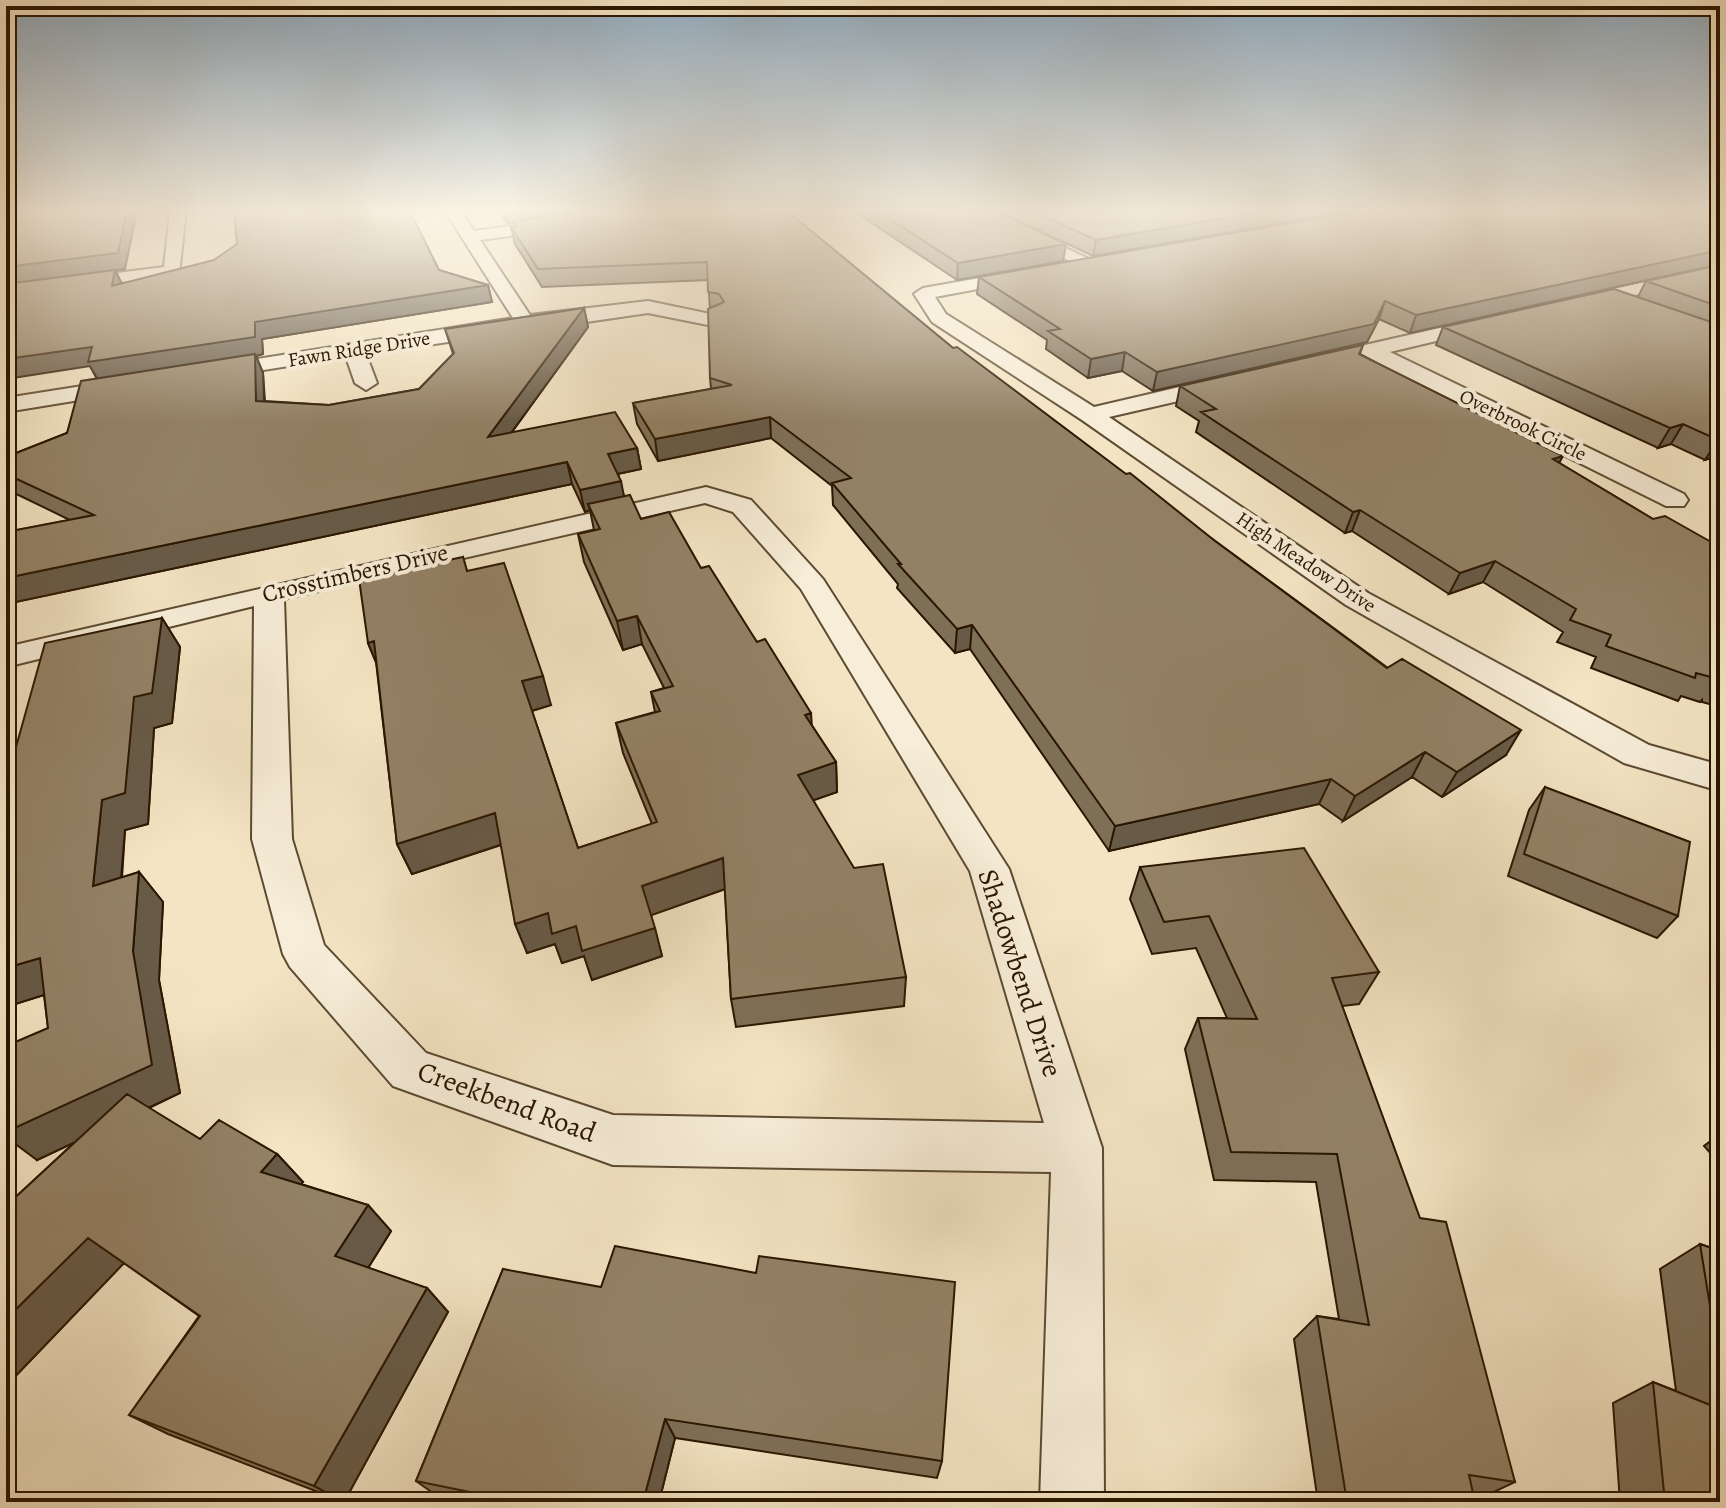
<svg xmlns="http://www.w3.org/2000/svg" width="1726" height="1508" font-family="Alegreya,serif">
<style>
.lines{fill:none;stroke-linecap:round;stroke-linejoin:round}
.minor-casing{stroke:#5c4a31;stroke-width:4}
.minor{fill:#f7edd8;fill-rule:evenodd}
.wall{fill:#7e6f57;stroke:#2a1600;stroke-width:2}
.shaded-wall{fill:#675a47;stroke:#2a1600;stroke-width:2}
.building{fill:#938165;stroke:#2a1600;stroke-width:2}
.labels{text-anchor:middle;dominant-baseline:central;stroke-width:8;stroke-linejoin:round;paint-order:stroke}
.far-street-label{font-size:20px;fill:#2a1600;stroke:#f7edd8}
.street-label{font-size:24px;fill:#2a1600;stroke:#f7edd8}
.near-street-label{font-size:28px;fill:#2a1600;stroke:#f7edd8}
</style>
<rect width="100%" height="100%" fill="#f3e4c3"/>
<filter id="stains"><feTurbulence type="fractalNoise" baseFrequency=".0025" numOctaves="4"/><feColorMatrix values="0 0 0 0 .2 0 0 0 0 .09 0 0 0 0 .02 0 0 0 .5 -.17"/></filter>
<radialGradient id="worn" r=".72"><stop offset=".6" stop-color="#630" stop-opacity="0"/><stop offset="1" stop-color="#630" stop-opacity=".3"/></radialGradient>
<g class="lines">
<defs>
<path id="minor" d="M 170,211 L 186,211 L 179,275 L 6,299 L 6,287 L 164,267 Z
M 445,211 L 461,211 L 474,231 L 621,211 L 665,211 L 657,216 L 480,240 L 530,315 L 648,301 L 720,316 L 723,320 L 713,326 L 648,313 L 366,354 L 377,383 L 366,390 L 355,383 L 346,357 L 213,378 L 202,372 L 213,366 L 513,318 Z
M 969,211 L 990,211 L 1097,263 L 1094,267 L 1082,267 Z
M 1720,266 L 1720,276 L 1577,308 L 1567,302 L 1577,296 Z
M 1025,270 L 1034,275 L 1031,279 L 935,297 L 946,314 L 1094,407 L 1227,376 L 1235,378 L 1238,383 L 1235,388 L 1109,417 L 1368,593 L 1649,745 L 1720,765 L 1720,791 L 1624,763 L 1346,605 L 1082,420 L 932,322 L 914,294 L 923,288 Z
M 1488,317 L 1495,319 L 1498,323 L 1495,327 L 1390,352 L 1684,494 L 1688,500 L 1684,506 L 1666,506 L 1367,357 L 1312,369 L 1301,363 L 1312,357 Z
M 127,379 L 138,386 L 135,391 L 6,412 L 6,398 Z
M 706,487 L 751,500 L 823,579 L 1009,869 L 1102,1148 L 1104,1502 L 1040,1502 L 1051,1172 L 613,1165 L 393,1086 L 290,967 L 283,954 L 252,839 L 254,606 L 6,667 L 6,647 ZM 705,503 L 733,512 L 801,589 L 970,871 L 1044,1123 L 613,1115 L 426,1053 L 324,945 L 292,839 L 284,599 Z"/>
</defs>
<use href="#minor" class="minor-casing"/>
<use href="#minor" class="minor"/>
</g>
<path class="wall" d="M 499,211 L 787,211 L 953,348 L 1506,755 L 1442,797 L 1412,777 L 1343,821 L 1319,804 L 1109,851 L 970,649 L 955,653 L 897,588 L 898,584 L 833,505 L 832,486 L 771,438 L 658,461 L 637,424 L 633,403 L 711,389 L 710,378 L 710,309 L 708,280 L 542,287 L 515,244 L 511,227 L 514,227 L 514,223 L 507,223 Z
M 854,211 L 995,211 L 1063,261 L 957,280 Z
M 997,211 L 1351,211 L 1093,256 Z
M 1720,264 L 1410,333 L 1379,319 L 1367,342 L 1153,391 L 1122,371 L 1088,378 L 1046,349 L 1047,340 L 977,294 L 979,277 Z
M 1720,265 L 1720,461 L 1714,457 L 1705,460 L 1671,444 L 1658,448 L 1436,345 L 1443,327 L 1638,297 L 1646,281 Z
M 125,269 L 115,270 L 121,283 L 439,270 L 488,285 L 492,302 L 262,339 L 263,354 L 256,356 L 263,373 L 265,401 L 329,405 L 419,389 L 453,354 L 445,329 L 584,308 L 588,327 L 512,432 L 637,448 L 641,469 L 618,474 L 624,496 L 641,519 L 701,568 L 757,642 L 836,762 L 837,792 L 813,800 L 906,977 L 904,1006 L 736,1027 L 731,999 L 725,889 L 651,915 L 662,956 L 592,980 L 584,956 L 562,963 L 555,944 L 527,953 L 501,845 L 412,874 L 397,844 L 376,662 L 368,643 L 463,557 L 467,571 L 551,705 L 532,711 L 578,848 L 652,824 L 623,753 L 616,723 L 655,712 L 651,692 L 664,688 L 642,644 L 623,650 L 584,562 L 578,534 L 594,530 L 590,510 L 585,512 L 572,484 L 6,604 L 6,532 L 70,520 L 6,489 L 6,457 L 67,433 L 97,379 L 90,366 L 29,281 Z
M 1363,345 L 1360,354 L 1559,463 L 1653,519 L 1720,547 L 1720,707 L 1702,702 L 1702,700 L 1700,702 L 1681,696 L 1678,701 L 1591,668 L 1596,657 L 1557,642 L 1563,632 L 1483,582 L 1449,594 L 1352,531 L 1345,533 L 1196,432 L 1199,421 L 1176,406 L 1180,386 Z
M 162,618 L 180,647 L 172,723 L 154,728 L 148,824 L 125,830 L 122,878 L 139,872 L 163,902 L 159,980 L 180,1093 L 149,1108 L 200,1139 L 277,1154 L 303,1182 L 301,1184 L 368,1205 L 391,1231 L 368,1268 L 427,1288 L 448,1312 L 344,1502 L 168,1434 L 129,1415 L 199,1316 L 124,1263 L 6,1386 L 6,1206 L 75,1142 L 37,1160 L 48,1028 L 44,995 L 6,1007 L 6,783 Z
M 1545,787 L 1678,916 L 1657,938 L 1508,876 L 1529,810 Z
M 1140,867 L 1379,972 L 1359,1004 L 1342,1006 L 1515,1482 L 1479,1499 L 1474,1498 L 1475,1502 L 1318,1502 L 1294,1339 L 1317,1316 L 1339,1319 L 1316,1182 L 1214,1180 L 1185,1049 L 1198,1018 L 1227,1018 L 1196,948 L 1152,954 L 1130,899 Z
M 1720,1134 L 1720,1164 L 1704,1146 Z
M 1700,1244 L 1720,1251 L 1720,1502 L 1620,1502 L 1613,1403 L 1653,1382 L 1676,1391 L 1660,1269 Z
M 503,1269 L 942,1461 L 937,1478 L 675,1438 L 659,1502 L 462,1502 L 440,1498 L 416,1481 Z"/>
<path class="shaded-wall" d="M 127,211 L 137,211 L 125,269 L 115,270 L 123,286 L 6,284 L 6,267 Z
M 504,211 L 598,211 L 507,223 Z
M 1266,211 L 1351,211 L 1093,256 L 1096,240 Z
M 1066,244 L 1063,261 L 957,280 L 958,263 Z
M 1720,250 L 1720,264 L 1410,333 L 1416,315 Z
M 488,285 L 492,302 L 262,339 L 263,354 L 256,356 L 263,373 L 265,421 L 98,380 L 90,366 L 6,379 L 6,359 Z
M 1385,301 L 1379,319 L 1367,342 L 1153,391 L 1157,372 Z
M 584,308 L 588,327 L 493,458 L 488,437 Z
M 1125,352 L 1122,371 L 1088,378 L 1091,359 Z
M 770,417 L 771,438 L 658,461 L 655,439 Z
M 1683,424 L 1671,444 L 1658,448 L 1670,428 Z
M 1720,439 L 1720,448 L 1714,457 L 1705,460 L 1718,440 Z
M 637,448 L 641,469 L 612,475 L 608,454 Z
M 1563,456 L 1552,476 L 1553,459 Z
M 567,462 L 572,484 L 6,604 L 6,578 Z
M 621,481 L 625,502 L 588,504 L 590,510 L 585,512 L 580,490 Z
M 1360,510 L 1352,531 L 1345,533 L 1353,512 Z
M 1495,561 L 1483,582 L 1449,594 L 1460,573 Z
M 637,616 L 642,644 L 623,650 L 617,621 Z
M 162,618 L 180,647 L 172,723 L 154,728 L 148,824 L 125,830 L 118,916 L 93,886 L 102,800 L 134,697 Z
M 972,625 L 970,649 L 955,653 L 957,629 Z
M 374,641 L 380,672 L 368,643 Z
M 543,676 L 551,705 L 531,711 L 522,681 Z
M 811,713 L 813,743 L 805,715 Z
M 1521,730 L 1506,755 L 1442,797 L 1457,772 Z
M 1425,752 L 1412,777 L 1343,821 L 1355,796 Z
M 836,762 L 837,792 L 800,805 L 798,775 Z
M 1331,779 L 1319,804 L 1109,851 L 1115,826 Z
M 495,813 L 506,843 L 412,874 L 397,844 Z
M 723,858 L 728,888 L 649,916 L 642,886 Z
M 139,872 L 163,902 L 159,980 L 180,1093 L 37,1160 L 6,1137 L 6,1132 L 133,951 Z
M 548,913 L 576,926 L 655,928 L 662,956 L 592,980 L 584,956 L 562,963 L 555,944 L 527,953 L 515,924 Z
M 40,958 L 69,987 L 6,1007 L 6,968 Z
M 277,1154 L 303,1182 L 288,1199 L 261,1172 Z
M 368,1205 L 391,1231 L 360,1281 L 335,1256 Z
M 88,1238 L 124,1263 L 6,1386 L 6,1319 Z
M 427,1288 L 448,1312 L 344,1502 L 314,1486 Z
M 665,1419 L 675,1438 L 659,1502 L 643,1502 Z"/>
<path class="building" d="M 6,211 L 127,211 L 118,253 L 6,267 Z
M 234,211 L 410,211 L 439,270 L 488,285 L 255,322 L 255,337 L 88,362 L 92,347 L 6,359 L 6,284 L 115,270 L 112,286 L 214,260 L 237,244 Z
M 590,211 L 787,211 L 953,348 L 957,347 L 1126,474 L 1130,473 L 1215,541 L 1387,668 L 1402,659 L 1521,730 L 1457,772 L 1425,752 L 1355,796 L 1331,779 L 1115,826 L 972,625 L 957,629 L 898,564 L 901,564 L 832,483 L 851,478 L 770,417 L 655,439 L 633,403 L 732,385 L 710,378 L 708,309 L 724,302 L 719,294 L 708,292 L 707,262 L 538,269 L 511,227 L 517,226 L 513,221 Z
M 877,211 L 995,211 L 1066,244 L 958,263 Z
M 1032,211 L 1266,211 L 1096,240 Z
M 1360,211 L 1720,211 L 1720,250 L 1416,315 L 1385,301 L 1374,324 L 1157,372 L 1125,352 L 1091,359 L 1048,331 L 1060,329 L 979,277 Z
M 1720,265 L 1720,307 L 1646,281 Z
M 1614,289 L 1720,325 L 1720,439 L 1718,440 L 1683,424 L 1670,428 L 1443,327 Z
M 584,308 L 488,437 L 615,412 L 637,448 L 608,454 L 621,481 L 580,490 L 567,462 L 6,578 L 6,532 L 94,515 L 6,474 L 6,457 L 67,433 L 81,381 L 255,354 L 256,401 L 329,405 L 419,389 L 454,353 L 445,329 Z
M 1363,345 L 1359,354 L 1563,456 L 1553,459 L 1653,519 L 1665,516 L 1720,547 L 1720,680 L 1719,673 L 1718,679 L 1696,673 L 1695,678 L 1606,646 L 1611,635 L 1570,620 L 1576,609 L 1495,561 L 1460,573 L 1360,510 L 1353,512 L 1201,412 L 1216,409 L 1180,386 Z
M 630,495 L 641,519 L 669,512 L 701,568 L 709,566 L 757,642 L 765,639 L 811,713 L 805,715 L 836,762 L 798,775 L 854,868 L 883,864 L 906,977 L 731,999 L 723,858 L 642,886 L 655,928 L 582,951 L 576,926 L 552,934 L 548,913 L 515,924 L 495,813 L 397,844 L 374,641 L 368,643 L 359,579 L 463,557 L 467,571 L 504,563 L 543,676 L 522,681 L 578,848 L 657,822 L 616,723 L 660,711 L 651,692 L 673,686 L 637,616 L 617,621 L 578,534 L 600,529 L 588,504 Z
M 162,618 L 152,693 L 134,697 L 125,793 L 102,800 L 93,886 L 139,872 L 133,951 L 152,1065 L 6,1132 L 6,1046 L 48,1028 L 40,958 L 6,968 L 6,783 L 45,643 Z
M 1545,787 L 1690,842 L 1678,916 L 1524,854 Z
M 1304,848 L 1379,972 L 1332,978 L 1420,1218 L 1446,1222 L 1515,1482 L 1469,1475 L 1475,1502 L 1347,1502 L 1317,1316 L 1369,1325 L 1337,1154 L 1231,1152 L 1198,1018 L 1257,1019 L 1209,916 L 1164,922 L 1140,867 Z
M 127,1094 L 200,1139 L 219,1120 L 277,1154 L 261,1172 L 368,1205 L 335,1256 L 427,1288 L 314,1486 L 129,1415 L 200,1316 L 88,1238 L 6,1319 L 6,1206 Z
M 1700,1244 L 1720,1251 L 1720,1368 Z
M 615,1246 L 756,1273 L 759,1256 L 955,1282 L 942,1461 L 665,1419 L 643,1502 L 519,1502 L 416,1481 L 503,1269 L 601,1287 Z
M 1653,1382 L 1720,1409 L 1720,1502 L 1665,1502 Z"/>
<linearGradient id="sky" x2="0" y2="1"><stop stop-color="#91abbf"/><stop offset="0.5" stop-color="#faf3e4"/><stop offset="1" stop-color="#faf3e4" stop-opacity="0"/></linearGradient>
<rect width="1726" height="422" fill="url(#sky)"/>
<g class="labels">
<g class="far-street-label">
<text transform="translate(359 349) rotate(-9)">Fawn Ridge Drive</text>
<text transform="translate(1523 425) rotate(26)">Overbrook Circle</text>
<text transform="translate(1306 562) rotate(34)">High Meadow Drive</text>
</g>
<g class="street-label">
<text transform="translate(355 573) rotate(-13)">Crosstimbers Drive</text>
</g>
<g class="near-street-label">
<text transform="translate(1020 973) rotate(72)">Shadowbend Drive</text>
<text transform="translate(507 1102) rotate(20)">Creekbend Road</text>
</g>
</g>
<rect width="1726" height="1508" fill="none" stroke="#f3e4c3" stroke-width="32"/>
<rect x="8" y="8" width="1710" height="1492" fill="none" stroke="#2a1600" stroke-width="4"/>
<rect x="16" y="16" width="1694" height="1476" fill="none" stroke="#2a1600" stroke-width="2"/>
<rect width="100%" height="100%" filter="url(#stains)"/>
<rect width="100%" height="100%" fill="url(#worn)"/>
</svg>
